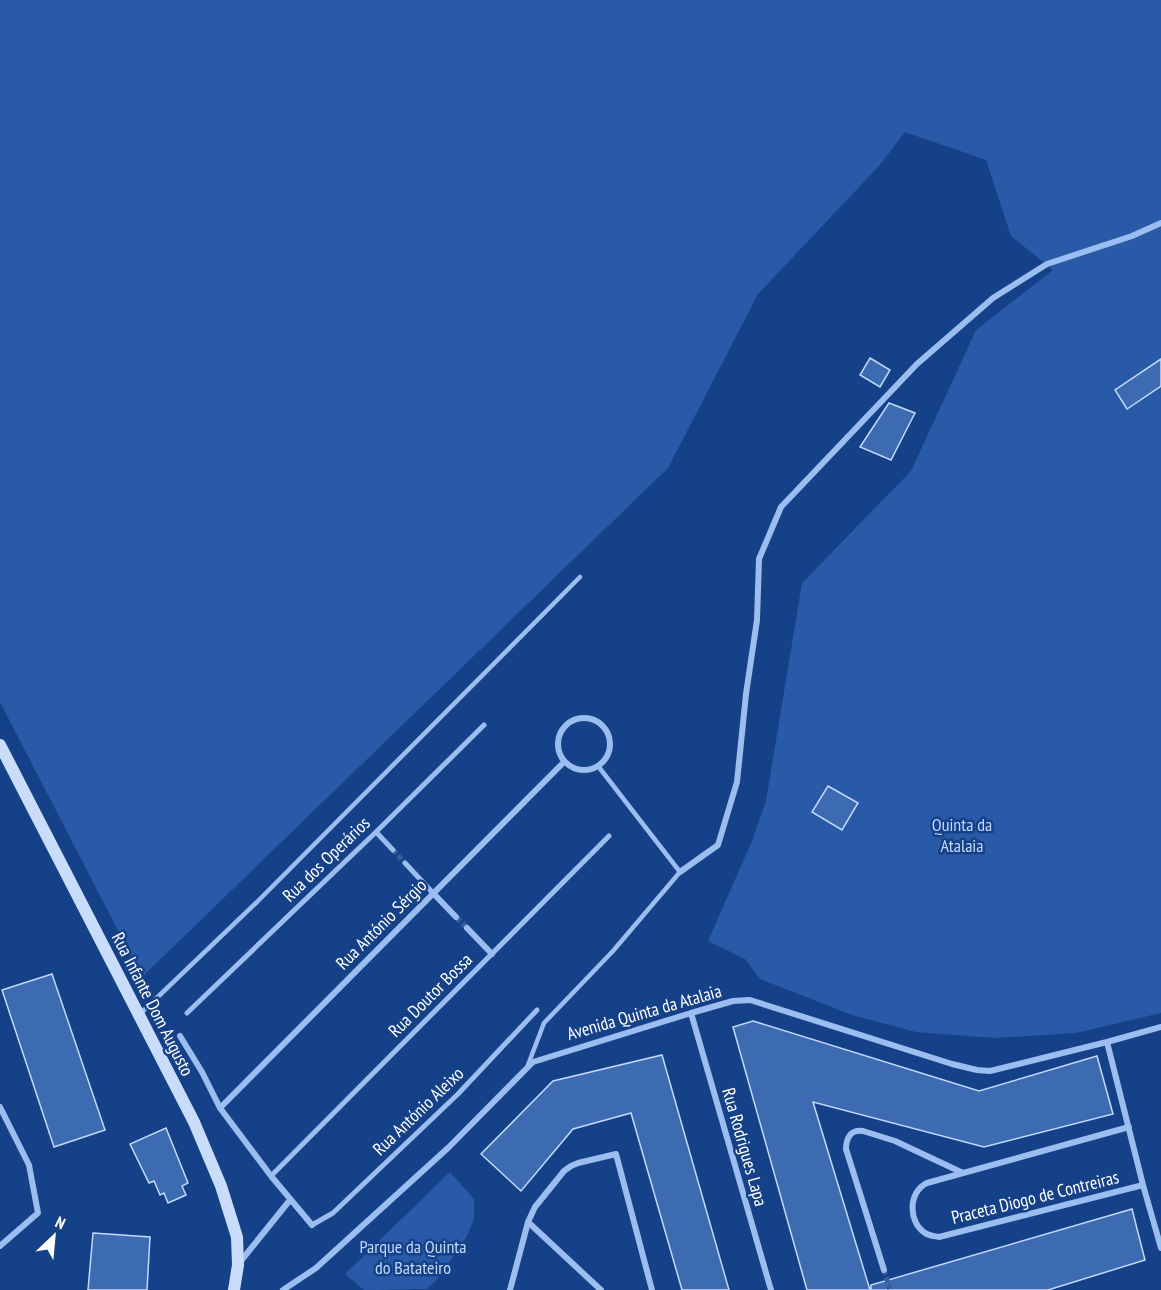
<svg xmlns="http://www.w3.org/2000/svg" width="1161" height="1290" font-family="'PT Sans Narrow',sans-serif">
<style>
.green{fill:#285aa7}
.building{fill:#3d6bb2;stroke:#c2d9fb;stroke-width:1.5}
.lines{fill:none;stroke-linecap:round;stroke-linejoin:round}
.pedestrian-tunnel{stroke:#385e9a;stroke-width:5;stroke-dasharray:5 2.5;stroke-linecap:butt}
.minor-tunnel{stroke:#385e9a;stroke-width:6;stroke-dasharray:6 3;stroke-linecap:butt}
.service{stroke:#9cbdef;stroke-width:4.5}
.pedestrian{stroke:#9cbdef;stroke-width:5}
.minor{stroke:#9cbdef;stroke-width:6}
.secondary{stroke:#c9dcfa;stroke-width:12}
.labels{text-anchor:middle;dominant-baseline:central;stroke-width:5;stroke-linejoin:round;paint-order:stroke}
.park-label{font-size:18px;fill:#c2d9fb;stroke:#154188}
.street-label{font-size:18px;fill:#fff;stroke:#154188}
</style>
<rect width="100%" height="100%" fill="#154188"/>
<path class="green" d="M 0,0 L 1161,0 L 1161,1013 L 1076,1033 L 994,1038 L 916,1032 L 852,1015 L 760,979 L 745,959 L 708,941 L 752,841 L 766,801 L 802,583 L 911,471 L 976,330 L 1053,270 L 1011,236 L 986,160 L 905,132 L 879,166 L 758,294 L 668,468 L 142,977 L 0,702 Z
M 450,1172 L 474,1199 L 474,1219 L 467,1236 L 446,1267 L 435,1282 L 426,1289 L 364,1290 L 345,1274 Z"/>
<path class="building" d="M 870,358 L 890,370 L 880,387 L 860,375 Z
M 1161,359 L 1161,386 L 1127,409 L 1115,390 Z
M 889,403 L 915,413 L 891,460 L 860,447 Z
M 828,786 L 858,803 L 842,830 L 812,812 Z
M 52,974 L 105,1130 L 54,1147 L 2,990 Z
M 753,1021 L 979,1091 L 1097,1056 L 1113,1114 L 984,1147 L 813,1102 L 870,1290 L 807,1290 L 733,1027 Z
M 662,1055 L 729,1290 L 682,1290 L 631,1113 L 573,1129 L 521,1191 L 481,1154 L 553,1081 Z
M 166,1128 L 188,1183 L 182,1186 L 186,1195 L 168,1203 L 164,1193 L 160,1195 L 154,1181 L 149,1183 L 130,1144 Z
M 1132,1209 L 1145,1260 L 1048,1290 L 871,1290 L 871,1285 Z
M 93,1233 L 150,1237 L 147,1290 L 88,1290 Z"/>
<g class="lines">
<path class="pedestrian-tunnel" d="M 393,850 L 405,863
M 884,1270 L 890,1290"/>
<path class="minor-tunnel" d="M 456,917 L 467,928"/>
<path class="service" d="M 141,1013 L 257,902 L 580,577
M 528,1065 L 544,1023 L 613,951 L 680,872 L 598,766"/>
<path class="pedestrian" d="M 376,832 L 393,850
M 405,863 L 433,893
M 187,1013 L 376,832 L 484,725
M 271,1176 L 609,836
M 312,1225 L 333,1213 L 458,1094 L 537,1010"/>
<path class="minor" d="M558 744a26 26 0 1 1 52 0a26 26 0 1 1-52 0Z
M 680,872 L 718,845 L 737,782 L 746,694 L 757,620 L 759,559 L 781,507 L 917,364 L 993,298 L 1047,264 L 1132,236 L 1161,223
M 433,893 L 456,917
M 467,928 L 492,954
M 691,1013 L 771,1290
M 180,1036 L 202,1072 L 220,1108 L 271,1176 L 312,1225
M 1107,1042 L 1143,1185 L 1161,1248
M 0,1107 L 29,1165 L 38,1213 L 0,1246
M 220,1108 L 564,762
M 1129,1127 L 927,1183 C 908,1192 908,1222 925,1233 C 929,1236 934,1236 939,1237 L 1143,1185
M 528,1222 L 601,1290
M 240,1262 L 290,1200
M 884,1270 L 846,1149 C 846,1138 851,1129 863,1131 L 895,1141 L 963,1173
M 283,1290 L 316,1268 L 449,1147 L 533,1062 L 691,1013 L 733,1001 L 750,1000 L 952,1064 L 977,1070 L 990,1071 L 1107,1042 L 1161,1027
M 510,1290 L 528,1222 L 535,1207 L 564,1171 L 571,1166 L 578,1163 L 616,1154 L 652,1290"/>
<path class="secondary" d="M 0,745 L 194,1122 L 221,1186 L 237,1237 L 238,1265 L 234,1290"/>
</g>
<g class="labels">
<g class="park-label">
<text x="962" y="824">Quinta da<tspan x="962" dy="21">Atalaia</tspan></text>
<text x="413" y="1246">Parque da Quinta<tspan x="413" dy="21">do Batateiro</tspan></text>
</g>
<g class="street-label">
<text transform="translate(326 859) rotate(-44)">Rua dos Operários</text>
<text transform="translate(381 924) rotate(-45)">Rua António Sérgio</text>
<text transform="translate(430 995) rotate(-45)">Rua Doutor Bossa</text>
<text transform="translate(153 1004) rotate(63)">Rua Infante Dom Augusto</text>
<text transform="translate(644 1012) rotate(-16)">Avenida Quinta da Atalaia</text>
<text transform="translate(418 1111) rotate(-44)">Rua António Aleixo</text>
<text transform="translate(745 1147) rotate(74)">Rua Rodrigues Lapa</text>
<text transform="translate(1035 1197) rotate(-14)">Praceta Diogo de Contreiras</text>
</g>
</g>
<g transform="translate(54 1236) rotate(26)" stroke="#154188" stroke-width="4.5" paint-order="stroke">
<path d="M0-4.5L10 22L0 15L-10 22Z" fill="#ffffff"/>
<text y="-9" font-size="16" font-weight="bold" text-anchor="middle" fill="#ffffff">N</text>
</g>
</svg>
